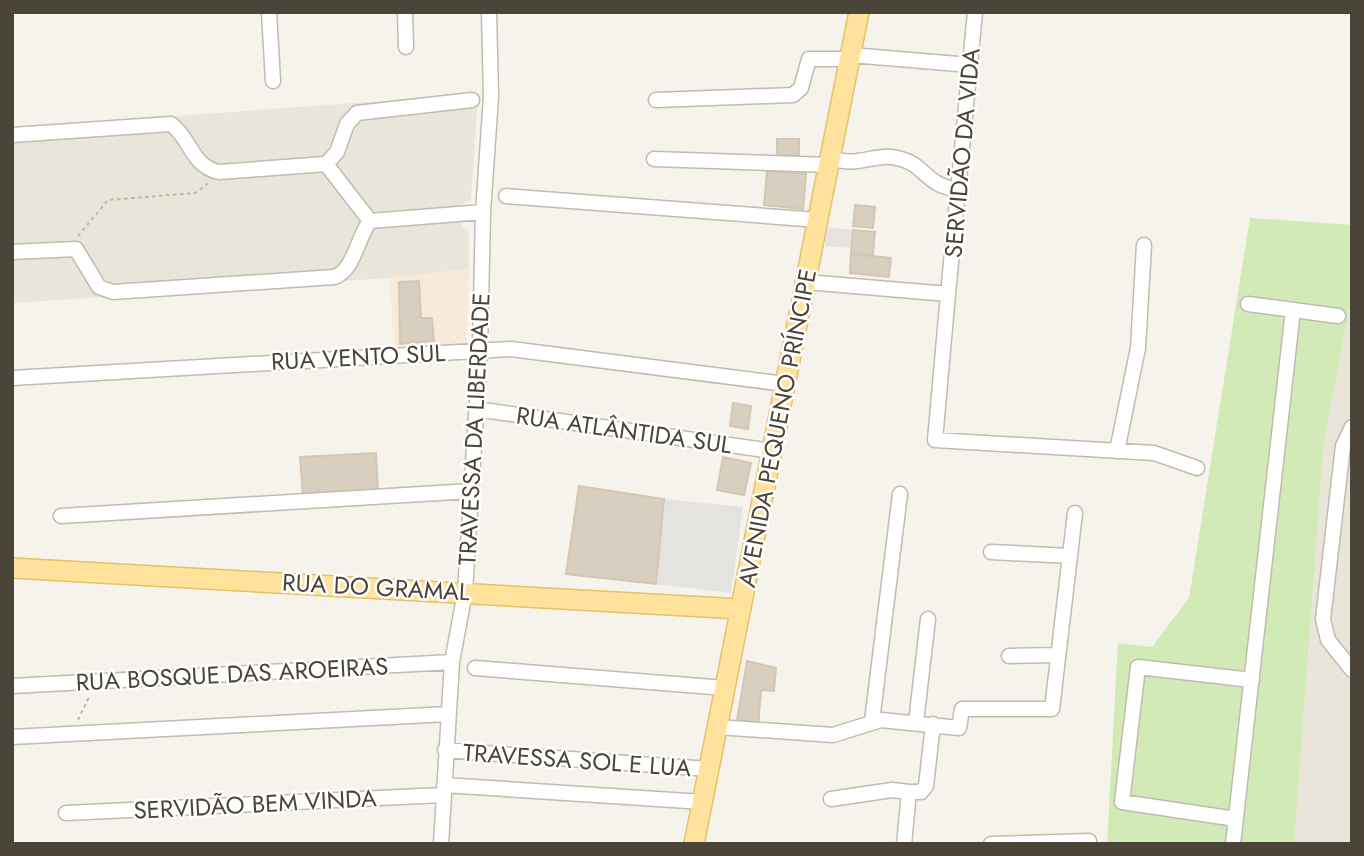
<svg xmlns="http://www.w3.org/2000/svg" width="1364" height="856" font-family="Jost,sans-serif">
<style>
.residential{fill:#eae5da}
.commercial{fill:#f7ead8}
.green{fill:#d2eab5}
.parking{fill:#e5e3e0}
.building{fill:#d8cfc1;stroke:#d3c7b4;stroke-width:2}
.lines{fill:none;stroke-linecap:round;stroke-linejoin:round}
.minor-casing{stroke:#c2bbae;stroke-width:17}
.major-casing{stroke:#e6c16a;stroke-width:22}
.path{stroke:#c4b79f;stroke-width:2;stroke-dasharray:3.5 3.5;stroke-linecap:butt}
.minor{stroke:#fff;stroke-width:14}
.major{stroke:#ffe39c;stroke-width:19}
.labels{text-anchor:middle;dominant-baseline:central;stroke-width:5;stroke-linejoin:round;paint-order:stroke}
.street-label{font-size:24px;fill:#4b4439;stroke:#fff}
</style>
<rect width="100%" height="100%" fill="#f6f3ec"/>
<path class="residential" d="M 478,94 L 471,200 L 462,205 L 462,226 L 469,232 L 469,269 L 389,278 L 12,303 L 12,128 Z
M 1352,295 L 1352,844 L 1294,844 L 1324,441 Z"/>
<path class="commercial" d="M 469,269 L 466,343 L 395,350 L 389,278 Z"/>
<path class="green" d="M 1250,218 L 1352,225 L 1352,295 L 1324,441 L 1294,844 L 1107,844 L 1118,643 L 1152,647 L 1189,598 Z"/>
<path class="parking" d="M 826,227 L 853,230 L 852,248 L 825,246 Z
M 664,499 L 743,507 L 731,593 L 656,584 Z"/>
<path class="building" d="M 777,139 L 799,139 L 799,156 L 777,155 Z
M 767,171 L 806,174 L 803,209 L 764,205 Z
M 855,205 L 875,207 L 873,228 L 853,226 Z
M 853,230 L 875,232 L 873,255 L 851,253 Z
M 851,254 L 891,258 L 889,277 L 850,273 Z
M 419,281 L 421,318 L 432,318 L 434,341 L 400,344 L 399,282 Z
M 733,403 L 751,406 L 748,429 L 730,426 Z
M 376,453 L 378,493 L 303,497 L 300,457 Z
M 723,457 L 751,463 L 744,495 L 717,490 Z
M 579,486 L 664,499 L 656,584 L 566,574 Z
M 747,661 L 776,668 L 774,691 L 761,690 L 758,728 L 736,726 Z"/>
<g class="lines">
<defs>
<path id="minor" d="M 269,12 L 273,81
M 405,12 L 406,47
M 851,55 L 970,65
M 656,100 L 793,95 L 801,88 L 809,59 L 850,59
M 12,135 L 171,124 C 192,140 191,166 219,172 L 326,164 L 370,221 L 483,212
M 654,159 L 829,165
M 830,159 C 839,160 849,163 858,161 C 874,159 884,154 901,159 C 925,165 925,185 958,190
M 326,164 L 337,152 L 347,124 L 357,113 L 472,100
M 506,196 L 818,220
M 12,252 L 76,249 L 99,287 L 113,292 L 334,277 C 354,271 357,238 370,221
M 806,282 L 948,294 L 935,440 L 1154,453 L 1197,468
M 948,294 L 975,12
M 1248,304 L 1338,316
M 12,378 L 511,349 L 785,384
M 476,409 L 772,451
M 1352,427 L 1343,446 L 1323,619 L 1328,640 L 1352,670
M 1117,451 L 1138,348 L 1144,245
M 61,516 L 471,491
M 991,552 L 1070,556
M 1009,656 L 1058,655
M 475,668 L 725,688
M 12,686 L 452,662
M 872,721 L 900,494
M 916,722 L 928,619
M 717,727 L 833,735 L 881,720 L 959,728 L 962,709 L 1052,709 L 1075,513
M 12,737 L 448,714
M 445,750 L 709,769
M 444,785 L 703,802
M 831,799 L 892,790 L 909,792
M 66,813 L 443,795
M 1236,819 L 1122,802 L 1138,667 L 1252,680
M 441,844 L 452,662 L 465,592 L 480,350 L 483,212 L 491,97 L 489,12
M 904,844 L 909,792 L 921,792 L 926,786 L 933,724
M 991,844 L 1089,841
M 1233,844 L 1293,310"/>
<path id="major" d="M 12,568 L 741,609
M 694,844 L 859,12"/>
</defs>
<use href="#minor" class="minor-casing"/>
<use href="#major" class="major-casing"/>
<path class="path" d="M 78,236 L 108,200 L 195,193 L 209,183
M 78,720 L 89,697"/>
<use href="#minor" class="minor"/>
<use href="#major" class="major"/>
</g>
<g class="labels">
<g class="street-label">
<text transform="translate(962 153) rotate(-85)">SERVIDÃO DA VIDA</text>
<text transform="translate(358 357) rotate(-3)">RUA VENTO SUL</text>
<text transform="translate(777 428) rotate(-79)">AVENIDA PEQUENO PRÍNCIPE</text>
<text transform="translate(474 429) rotate(-87)">TRAVESSA DA LIBERDADE</text>
<text transform="translate(624 430) rotate(8)">RUA ATLÂNTIDA SUL</text>
<text transform="translate(376 587) rotate(3)">RUA DO GRAMAL</text>
<text transform="translate(232 674) rotate(-3)">RUA BOSQUE DAS AROEIRAS</text>
<text transform="translate(577 760) rotate(4)">TRAVESSA SOL E LUA</text>
<text transform="translate(255 804) rotate(-3)">SERVIDÃO BEM VINDA</text>
</g>
</g>
<rect width="1364" height="856" fill="none" stroke="#4b4439" stroke-width="28"/>
</svg>
